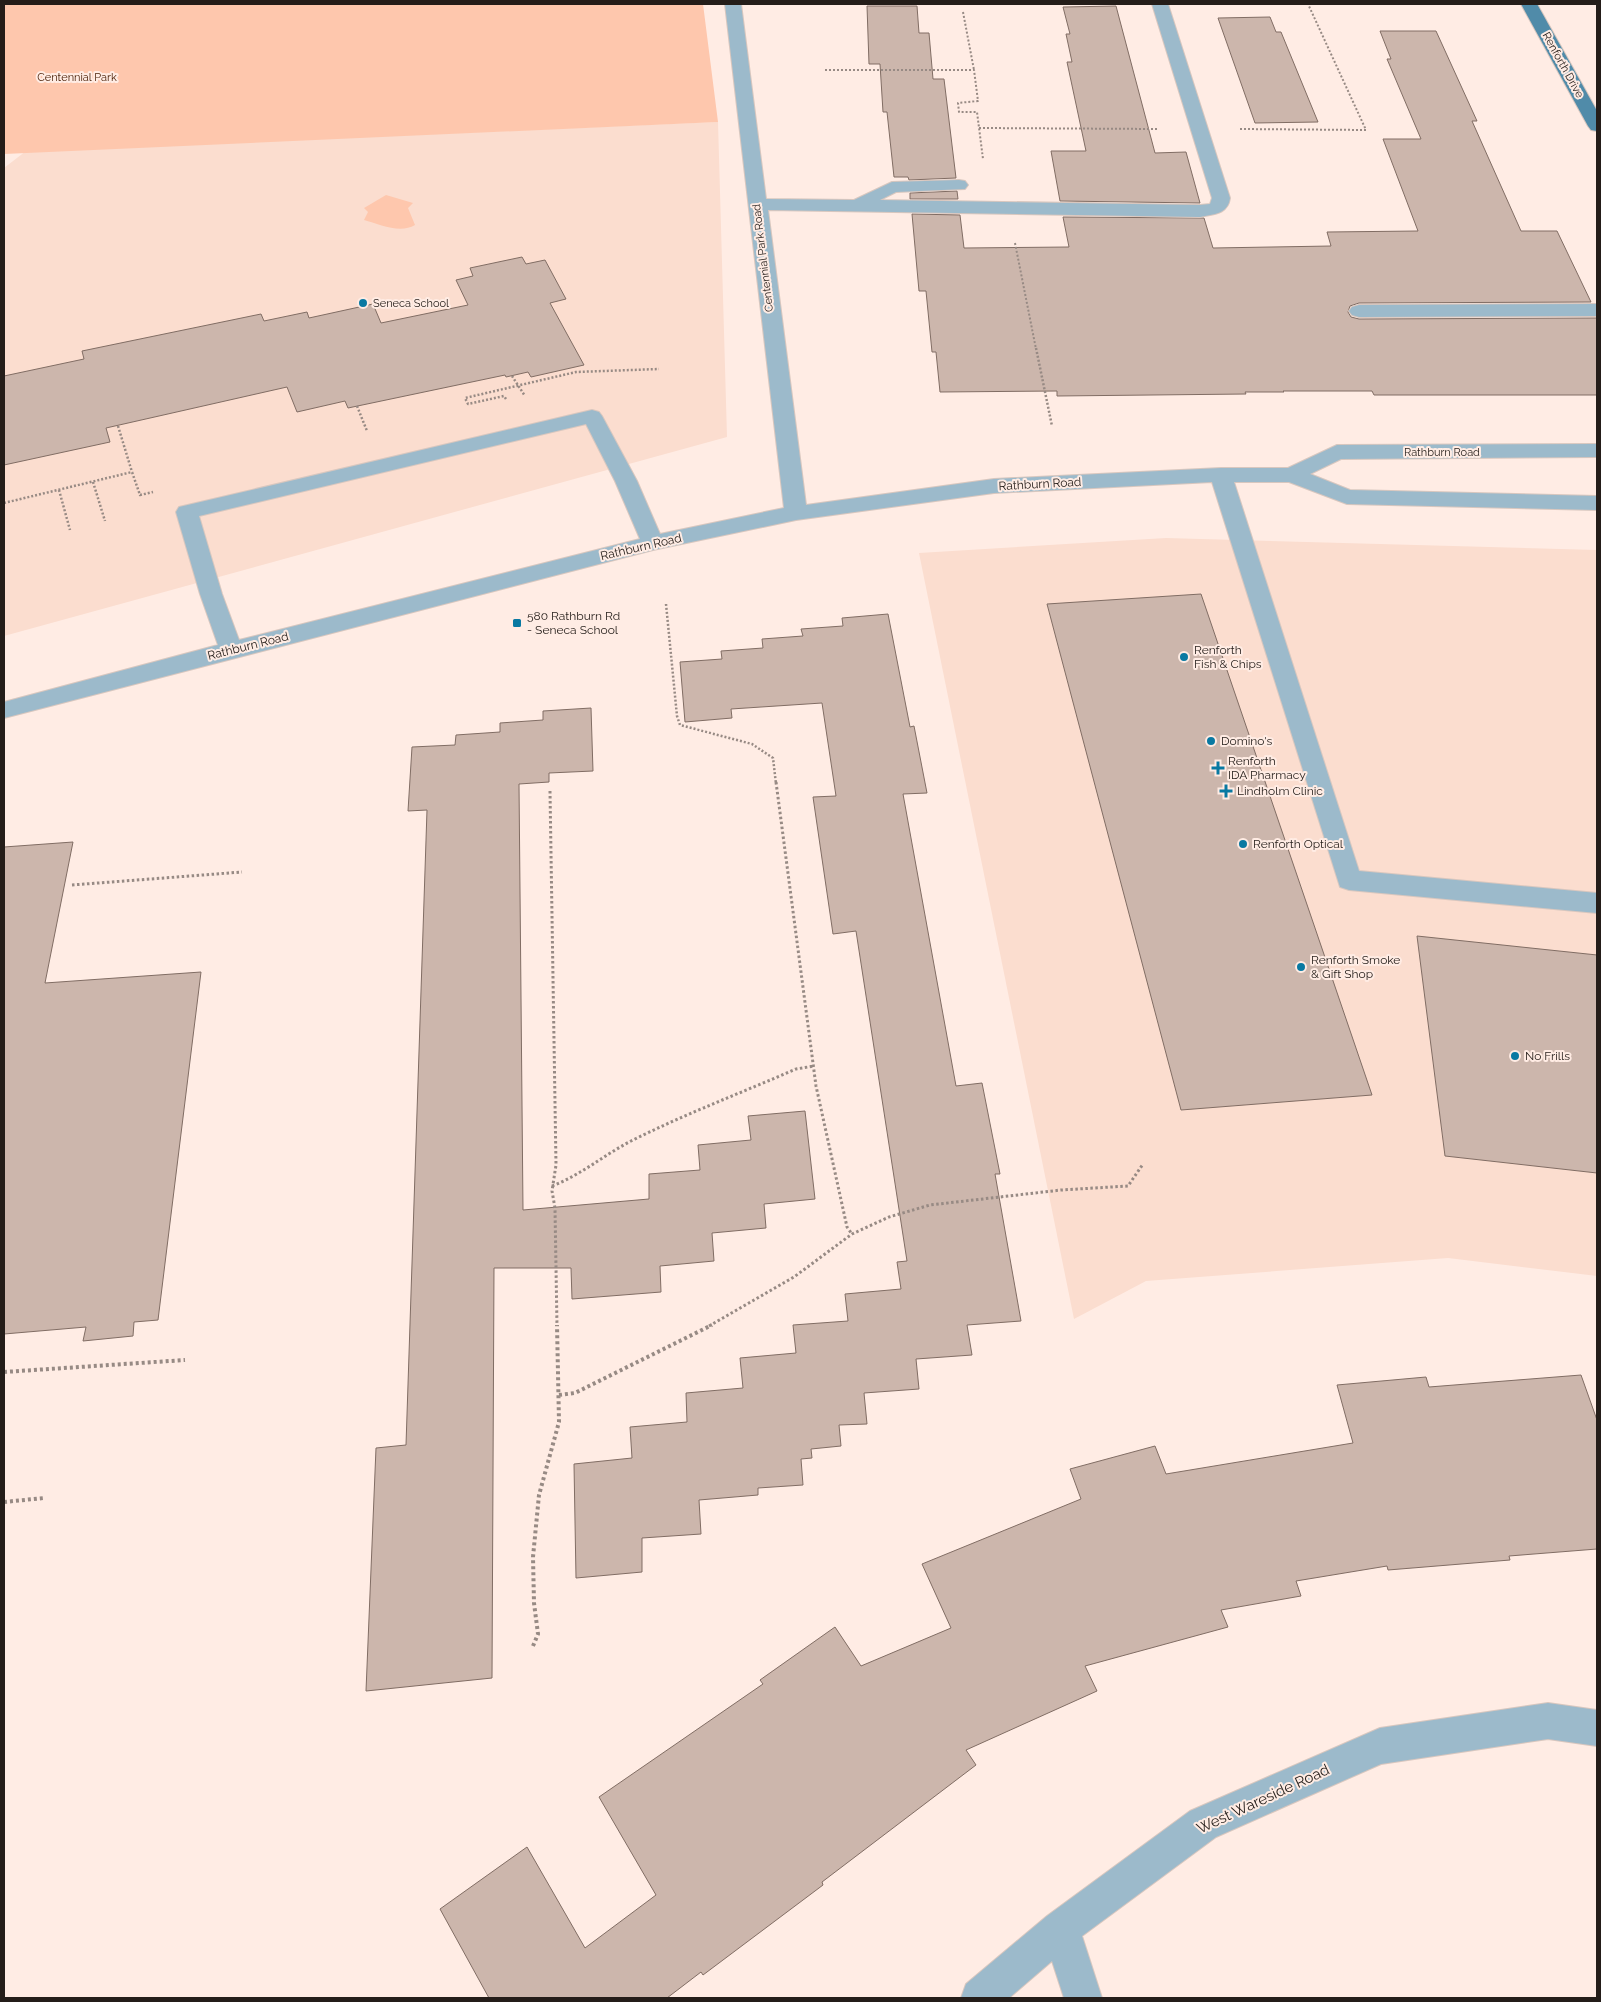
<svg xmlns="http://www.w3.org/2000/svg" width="1601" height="2002" font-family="Raleway,sans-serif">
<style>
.built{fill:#fbddcf}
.green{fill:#fec7ad}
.building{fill:#ccb6ac;stroke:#816d64}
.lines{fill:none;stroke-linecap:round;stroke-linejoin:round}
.minor-casing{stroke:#d8c7bf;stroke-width:2}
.major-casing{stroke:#d8c7bf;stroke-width:2}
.path-far3{stroke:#978a84;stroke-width:2;stroke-dasharray:2 2;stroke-linecap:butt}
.path-far2{stroke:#978a84;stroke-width:2.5;stroke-dasharray:2 2;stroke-linecap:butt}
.path-far1{stroke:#978a84;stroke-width:3;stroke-dasharray:2.5 2.5;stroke-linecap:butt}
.path{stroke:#978a84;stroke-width:4;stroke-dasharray:3 3;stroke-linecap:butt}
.minor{fill:#9cbacb;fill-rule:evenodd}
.major{fill:#508ba9;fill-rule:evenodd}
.poi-dot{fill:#0979a2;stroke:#ffece4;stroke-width:2}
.labels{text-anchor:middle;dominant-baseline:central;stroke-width:4;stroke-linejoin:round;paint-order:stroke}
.far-street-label{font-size:11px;fill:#241d19;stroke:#ffece4}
.far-park-label{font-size:11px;fill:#4c220a;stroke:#ffece4}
.far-poi-label{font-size:11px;fill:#241d19;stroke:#ffece4;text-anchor:start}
.street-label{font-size:12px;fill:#241d19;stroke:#ffece4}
.poi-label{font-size:12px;fill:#241d19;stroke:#ffece4;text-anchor:start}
.near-street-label{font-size:15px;fill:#241d19;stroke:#ffece4}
</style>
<rect width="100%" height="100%" fill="#ffece4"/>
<path class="built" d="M 718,122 L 727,437 L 4,636 L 4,168 L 26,151 Z
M 1166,538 L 1597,550 L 1597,1276 L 1448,1258 L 1146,1281 L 1074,1319 L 919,553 Z"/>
<path class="green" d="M 4,4 L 703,4 L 718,122 L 4,154 Z
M 386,195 L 413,203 L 408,208 L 415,225 C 400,234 379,224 364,220 L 368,212 L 364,208 Z"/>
<path class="building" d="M 867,6 L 917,6 L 919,33 L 929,33 L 933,79 L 944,79 L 956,178 L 909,180 L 908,177 L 894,177 L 887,112 L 883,112 L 880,64 L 869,64 Z
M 1116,6 L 1155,153 L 1186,152 L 1200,203 L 1060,201 L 1051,151 L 1086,151 L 1067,62 L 1072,62 L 1066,34 L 1070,34 L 1063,7 Z
M 1270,17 L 1276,32 L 1281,32 L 1318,122 L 1255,123 L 1218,18 Z
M 1380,31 L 1436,31 L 1477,121 L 1472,121 L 1521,231 L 1557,231 L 1591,302 L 1359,303 L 1350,306 L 1348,312 L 1351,317 L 1359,319 L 1597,318 L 1597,395 L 1374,395 L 1372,391 L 1283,391 L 1284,392 L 1245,392 L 1246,394 L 1057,396 L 1057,391 L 940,392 L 936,352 L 932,352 L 926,291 L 919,291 L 912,214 L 960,215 L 964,248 L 1069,247 L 1063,217 L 1204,218 L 1213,248 L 1331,246 L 1327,232 L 1418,231 L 1383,139 L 1421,139 L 1387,59 L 1391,59 Z
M 957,191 L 958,199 L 910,199 L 910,193 Z
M 522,257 L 526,264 L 545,260 L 566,299 L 550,303 L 584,365 L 531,377 L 528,372 L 506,377 L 505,375 L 348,408 L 345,401 L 297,412 L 287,387 L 106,428 L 110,442 L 4,465 L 4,376 L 84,359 L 82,351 L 261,314 L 264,321 L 307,312 L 309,318 L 373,304 L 381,323 L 468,305 L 456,280 L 473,276 L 470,268 Z
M 1201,594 L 1372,1095 L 1181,1110 L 1047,604 Z
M 888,614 L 910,727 L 914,726 L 927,793 L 903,794 L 956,1086 L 982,1083 L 1000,1174 L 995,1174 L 1021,1321 L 967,1325 L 972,1355 L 916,1359 L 919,1389 L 864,1393 L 867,1424 L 839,1425 L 841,1446 L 811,1449 L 812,1458 L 801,1459 L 803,1485 L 758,1488 L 758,1495 L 699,1500 L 701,1534 L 642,1538 L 642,1572 L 576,1578 L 574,1464 L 632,1458 L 630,1427 L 687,1422 L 686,1393 L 743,1388 L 740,1358 L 796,1353 L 793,1325 L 848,1321 L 845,1294 L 901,1289 L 897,1262 L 907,1261 L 856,931 L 833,934 L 813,797 L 836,796 L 822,703 L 731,709 L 732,718 L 685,722 L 680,662 L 722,659 L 721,651 L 763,648 L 762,639 L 803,636 L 801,629 L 843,626 L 842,618 Z
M 591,708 L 593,771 L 549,773 L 549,782 L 519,784 L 523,1210 L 649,1199 L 649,1174 L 700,1170 L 698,1145 L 751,1140 L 748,1116 L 805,1111 L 815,1199 L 764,1204 L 766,1228 L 712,1233 L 714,1261 L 660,1266 L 661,1292 L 572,1299 L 571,1268 L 494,1268 L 492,1678 L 366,1691 L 376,1448 L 406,1445 L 427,810 L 408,811 L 412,747 L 455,745 L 456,735 L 500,732 L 500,723 L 543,720 L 543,711 Z
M 73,842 L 45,983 L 201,972 L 158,1320 L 134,1322 L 133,1336 L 83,1341 L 86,1327 L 4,1334 L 4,847 Z
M 1417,936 L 1597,955 L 1597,1173 L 1445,1156 Z
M 1581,1375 L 1597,1420 L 1597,1549 L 1509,1556 L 1510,1560 L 1388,1570 L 1387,1566 L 1296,1581 L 1301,1596 L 1221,1610 L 1228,1627 L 1085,1666 L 1097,1691 L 966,1750 L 976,1765 L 822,1882 L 823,1885 L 703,1975 L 701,1972 L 667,1998 L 489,1998 L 440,1909 L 527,1847 L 585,1948 L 656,1895 L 599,1797 L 763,1684 L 760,1680 L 835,1627 L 861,1666 L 951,1628 L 922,1564 L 1081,1499 L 1070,1469 L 1155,1446 L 1166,1474 L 1353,1443 L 1337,1385 L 1426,1377 L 1429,1387 Z"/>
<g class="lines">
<defs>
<path id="minor" d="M 725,4 L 741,4 L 766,199 L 854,200 L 892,182 L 959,180 L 965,181 L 968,185 L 965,189 L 896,192 L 880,200 L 1200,205 L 1210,204 L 1212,198 L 1152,4 L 1168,4 L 1230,198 C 1228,214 1214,214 1200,217 L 768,210 L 806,505 L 994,479 L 1221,468 L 1288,468 L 1337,445 L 1597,444 L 1597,457 L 1341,459 L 1310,474 L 1350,490 L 1597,496 L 1597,510 L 1347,504 L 1289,482 L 1234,482 L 1359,871 L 1597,893 L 1597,913 L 1349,890 L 1340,887 L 1212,482 L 994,493 L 796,520 L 653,550 L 4,718 L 4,702 L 218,645 L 200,594 L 176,512 L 179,507 L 592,410 L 599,412 L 602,416 L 637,481 L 660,534 L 784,508 ZM 586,424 L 615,481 L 640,539 L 239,640 L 222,594 L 199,516 Z
M 1597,304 L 1597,316 L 1359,317 L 1352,315 L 1349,311 L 1352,307 L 1359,305 Z
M 1548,1703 L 1597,1710 L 1597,1746 L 1548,1739 L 1381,1764 L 1216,1837 L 1082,1936 L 1102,1998 L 1064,1998 L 1052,1961 L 1009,1998 L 961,1998 L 966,1984 L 1047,1916 L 1190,1811 L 1380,1728 Z"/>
<path id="major" d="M 1521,4 L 1537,4 L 1597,111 L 1597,131 L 1591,130 L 1588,126 Z"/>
</defs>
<use href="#minor" class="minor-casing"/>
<use href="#major" class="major-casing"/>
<path class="path-far3" d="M 963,12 L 974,70
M 825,70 L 974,70 L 978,101 L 958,103 L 959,112 L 977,112 L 983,159
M 979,128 L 1159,129
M 1240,129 L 1366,130 L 1308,4
M 1015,243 L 1036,349"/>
<path class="path-far2" d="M 1036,348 L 1052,426
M 512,376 L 525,396
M 506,399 L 504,396 L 468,404 L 465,398 L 576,372 L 659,369
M 357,406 L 367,431
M 118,426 L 132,472
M 93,482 L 105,521
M 59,490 L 70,530
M 4,503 L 132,472 L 140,495 L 153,492
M 666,604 L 677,716 L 680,725 L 752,744 L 773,758 L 776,784"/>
<path class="path-far1" d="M 776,782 L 816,1086 L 847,1227 L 852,1234
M 550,791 L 556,1165 L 552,1191 L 555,1208 L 557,1326
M 72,885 L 242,872
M 552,1186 C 581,1175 604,1155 631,1141 C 685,1114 741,1093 796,1069 L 814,1066
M 709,1326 L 794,1277 L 852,1234 L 889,1217 L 930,1205 L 1061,1190 L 1128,1186 L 1143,1164"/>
<path class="path" d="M 4,1372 L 185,1360
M 559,1395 L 575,1393 L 712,1325
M 4,1502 L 44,1498
M 533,1646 L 538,1634 L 534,1603 L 533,1557 L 539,1495 L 559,1422 L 557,1325"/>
<use href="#minor" class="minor"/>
<use href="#major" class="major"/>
</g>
<g class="poi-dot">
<circle cx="363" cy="303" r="5"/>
<rect x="512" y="618" width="10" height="10" rx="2.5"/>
<circle cx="1184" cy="657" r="5"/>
<circle cx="1211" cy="741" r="5"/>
<path d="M1215.5 760.5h5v5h5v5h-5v5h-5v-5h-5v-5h5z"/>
<path d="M1223.5 783.5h5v5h5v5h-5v5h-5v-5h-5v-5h5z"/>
<circle cx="1243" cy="844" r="5"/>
<circle cx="1301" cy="967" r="5"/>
<circle cx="1515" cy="1056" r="5"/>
</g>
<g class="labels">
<g class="far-street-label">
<text transform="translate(1563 65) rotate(61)">Renforth Drive</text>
<text transform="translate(763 258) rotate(-97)">Centennial Park Road</text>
<text x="1442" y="452">Rathburn Road</text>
</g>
<g class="far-park-label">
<text x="77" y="77">Centennial Park</text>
</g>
<g class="far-poi-label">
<text x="373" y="303">Seneca School</text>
</g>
<g class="street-label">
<text transform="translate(1040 484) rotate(-3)">Rathburn Road</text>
<text transform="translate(641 547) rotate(-13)">Rathburn Road</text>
<text transform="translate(248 646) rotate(-14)">Rathburn Road</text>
</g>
<g class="poi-label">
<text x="527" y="616">580 Rathburn Rd<tspan x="527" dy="14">- Seneca School</tspan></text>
<text x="1194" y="650">Renforth<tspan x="1194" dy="14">Fish &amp; Chips</tspan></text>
<text x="1221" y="741">Domino's</text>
<text x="1228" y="761">Renforth<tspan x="1228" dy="14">IDA Pharmacy</tspan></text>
<text x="1237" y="791">Lindholm Clinic</text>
<text x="1253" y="844">Renforth Optical</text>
<text x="1311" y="960">Renforth Smoke<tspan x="1311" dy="14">&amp; Gift Shop</tspan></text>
<text x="1525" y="1056">No Frills</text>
</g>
<g class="near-street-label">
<text transform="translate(1263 1799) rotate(-25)">West Wareside Road</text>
</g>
</g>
<rect width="1601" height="2002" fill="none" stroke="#241d19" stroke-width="10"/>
</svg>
